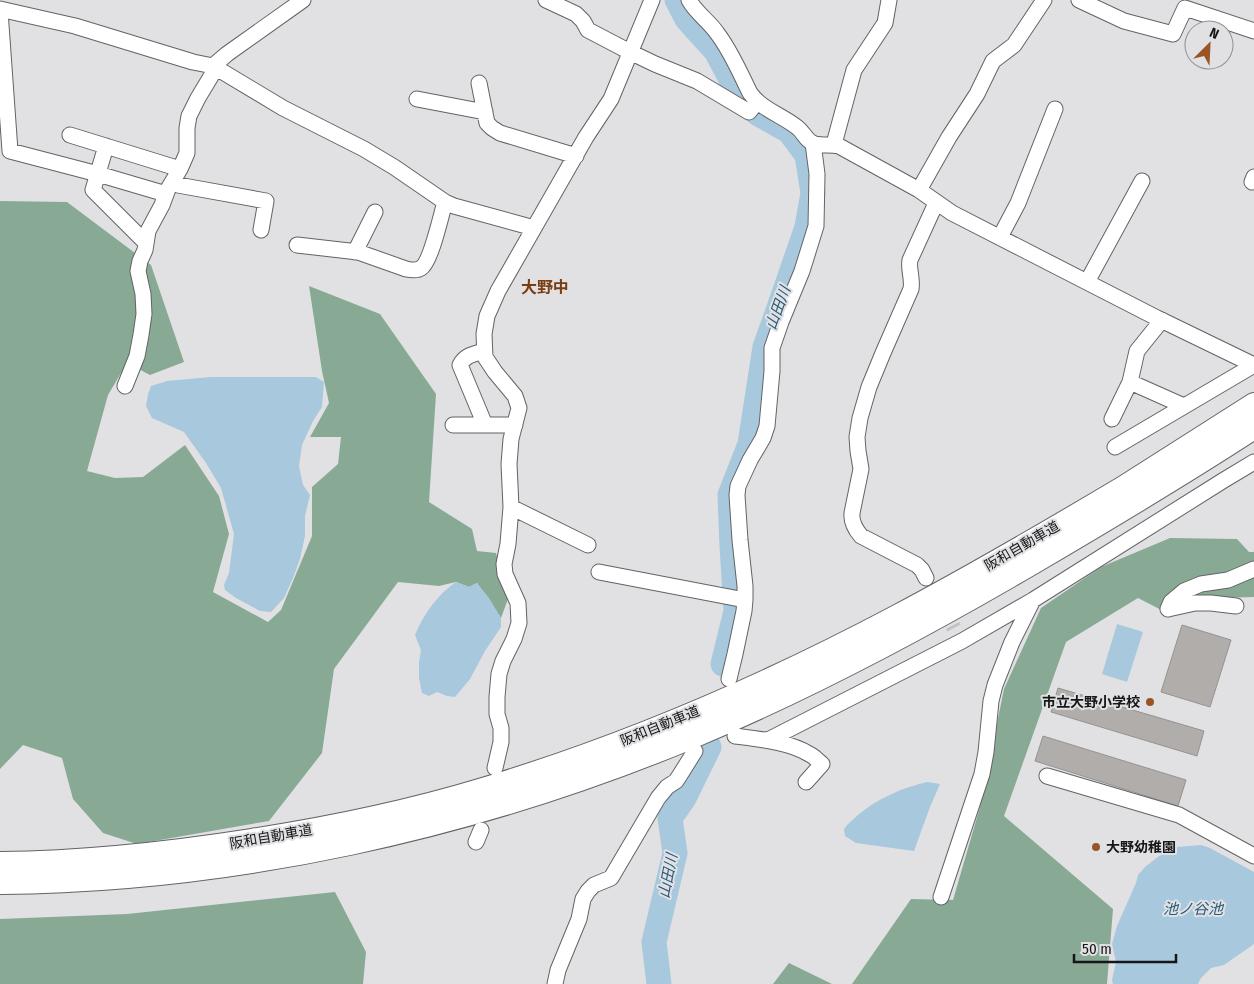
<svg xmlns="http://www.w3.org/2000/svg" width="1254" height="984" font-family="'Fira Sans Condensed','Noto Sans JP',sans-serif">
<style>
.forest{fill:#88aa95}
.water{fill:#a8c8de}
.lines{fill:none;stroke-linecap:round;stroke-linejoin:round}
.river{stroke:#a8c8de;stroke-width:25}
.building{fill:#b0adab;stroke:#959391}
.minor-tunnel{stroke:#c2c3c5;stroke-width:15;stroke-dasharray:15 8;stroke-linecap:butt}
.minor-casing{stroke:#636366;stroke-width:17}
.highway-casing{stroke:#636366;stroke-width:24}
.minor{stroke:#fff;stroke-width:15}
.highway{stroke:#fff;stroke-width:22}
.poi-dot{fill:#995526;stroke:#e1e1e4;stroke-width:2}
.labels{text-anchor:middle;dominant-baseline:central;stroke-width:4;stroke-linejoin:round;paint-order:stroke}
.street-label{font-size:14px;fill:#151617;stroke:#e1e1e4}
.poi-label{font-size:14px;font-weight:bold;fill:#151617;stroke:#e1e1e4;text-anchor:end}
.water-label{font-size:15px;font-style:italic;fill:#265a7b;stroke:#e1e1e4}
.quarter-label{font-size:16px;font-weight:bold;fill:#793d10;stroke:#e1e1e4}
</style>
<rect width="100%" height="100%" fill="#e1e1e4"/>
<path class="forest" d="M 0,201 L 67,202 L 151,265 L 184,362 L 150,375 L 127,363 L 108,395 L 87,471 L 115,478 L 143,477 L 185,445 L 219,496 L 229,534 L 213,592 L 268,622 L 281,610 L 312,536 L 312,487 L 338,464 L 341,437 L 310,437 L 329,403 L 322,371 L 309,286 L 380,314 L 436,394 L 429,502 L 472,529 L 477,551 L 496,553 L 508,599 L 501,618 L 477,583 L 469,587 L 456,582 L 439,586 L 398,582 L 334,669 L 322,753 L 269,821 L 137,844 L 103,833 L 73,799 L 62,758 L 23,745 L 0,769 Z
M 1170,538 L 1237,539 L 1249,552 L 1254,552 L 1254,597 L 1222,598 L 1171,615 L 1138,598 L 1066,642 L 1004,816 L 1113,909 L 1107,984 L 852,984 L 911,899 L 953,900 L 980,807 L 1004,689 L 1041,608 L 1101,567 Z
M 335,892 L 366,952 L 363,984 L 0,984 L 0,919 L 127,914 Z
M 789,963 L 832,984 L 773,984 Z"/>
<path class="water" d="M 211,377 L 316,377 L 324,382 L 322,407 L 313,421 L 302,445 L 299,466 L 303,485 L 310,495 L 305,516 L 305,536 L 300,559 L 293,578 L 284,598 L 271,612 L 260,611 L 236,598 L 225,590 L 224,585 L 229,573 L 234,534 L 221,488 L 206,463 L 184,432 L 152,418 L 146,406 L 148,394 L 151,386 L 167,381 Z
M 456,582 L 469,587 L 477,583 L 489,598 L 501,618 L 501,627 L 485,651 L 470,679 L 455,697 L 447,696 L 437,692 L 429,696 L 422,693 L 419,678 L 419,662 L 421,650 L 415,635 C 423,615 438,594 456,582 Z
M 1117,624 L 1143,632 L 1127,682 L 1102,674 Z
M 927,782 L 940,784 L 930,807 L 914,851 L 856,843 L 845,836 L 844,829 C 848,823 853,820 858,815 C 878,798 902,788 927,782 Z
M 1201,845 L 1210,848 L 1254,872 L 1254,944 L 1224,965 L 1211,968 L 1201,978 L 1198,984 L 1113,984 L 1112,980 L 1116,962 L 1112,944 L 1117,926 L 1136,883 L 1138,875 L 1145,867 L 1159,856 L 1177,847 Z"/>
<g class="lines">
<path class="river" d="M 677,0 L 687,19 L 716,51 L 740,96 L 757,113 L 789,131 L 807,155 L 813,193 L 807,227 L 779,308 L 765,347 L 750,444 L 730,495 L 732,546 L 736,611 L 723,664
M 659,984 L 654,942 L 675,853 L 670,818 L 684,798 L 709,747"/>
</g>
<path class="building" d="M 1182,625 L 1231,640 L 1210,707 L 1161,692 Z
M 1058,688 L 1204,731 L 1197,756 L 1051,712 Z
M 1043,736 L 1186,780 L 1178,806 L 1035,761 Z"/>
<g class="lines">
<path class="minor-tunnel" d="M 942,605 L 954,628"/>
<defs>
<path id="minor" d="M 546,0 L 576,14 L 583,21 L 588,30 L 630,52 L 655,64 L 697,81 L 749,112 L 757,102
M 689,0 C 696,13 709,21 717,33 C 731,51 740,73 750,93 C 762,110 782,115 798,128 C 804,133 807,142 815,144 C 823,146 831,144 839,146 L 919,190 L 952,213 L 1157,318 L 1254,365
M 1079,0 L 1124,21 L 1173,34 L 1185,8 L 1254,31
M 0,9 L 75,26 L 193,62 L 213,66 L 283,108 L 364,149 L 394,167 L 445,202 L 454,206 L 534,228
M 0,11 L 10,151 L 98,174 L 166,194
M 213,66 L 227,54 L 303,0
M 479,83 L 487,123 L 492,128 L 500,133 L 576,156
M 417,99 L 485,112
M 70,135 L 180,169
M 834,144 L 854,70 L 885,23 L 889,0
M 106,146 L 93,190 L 146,243
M 173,181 L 178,185 L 266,201 L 261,230
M 1252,182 L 1254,177
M 919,190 L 949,137 L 977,94 L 993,61 L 1014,45 L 1044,0
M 1000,237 L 1018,203 L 1055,109
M 297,245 L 358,252 L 406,269 C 411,270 417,271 421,268 C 431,262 441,215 445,202
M 355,252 L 375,212
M 1087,282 L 1142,181
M 484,351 C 474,354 465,355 460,365 L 485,425
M 1130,382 L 1184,406
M 125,386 L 137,356 L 141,335 L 144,314 L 143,294 L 138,271 L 140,261 L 145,250 L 148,231 L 162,205 L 168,189 L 180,169 L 187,153 L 187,128 L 189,116 L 198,98 L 216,68
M 1112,419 L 1130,382 L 1137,351 L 1162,320
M 453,425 L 515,425
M 1115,447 L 1254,365
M 511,507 L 588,545
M 599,572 L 745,600
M 926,578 L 922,570 L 917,565 L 861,536 C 855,529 851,522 852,513 L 861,469 L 858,451 L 857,437 L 860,418 L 869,387 L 883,353 L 911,289 C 913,279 908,269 910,260 L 936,203
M 1168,609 L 1171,602 L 1184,591 L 1201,584 L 1228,580 L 1254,569
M 1168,609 L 1195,603 L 1211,603 L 1236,606
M 729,679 L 735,654 L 744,611 L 745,600 L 745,586 L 740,540 L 737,495 L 738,486 L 750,460 L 763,438 L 767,426 L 772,371 L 772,348 L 781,322 L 802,271 L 816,226 L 817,174 L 813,143
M 735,736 C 758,739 790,742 809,754 C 814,756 818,761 822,764 L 806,782
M 768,740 L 962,641 L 1033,600 L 1224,480 L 1254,462
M 495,768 L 501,742 L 501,728 L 497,714 L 497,697 L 499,674 L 503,661 L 514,639 L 519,623 L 518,603 L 505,574 L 504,564 L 508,544 L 511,507 L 509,464 L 511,439 L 519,408 L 515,396 L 495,372 L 485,357 L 484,334 L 487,316 L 498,291 L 586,137 L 611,99 L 652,0
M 1047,776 L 1179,815 L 1254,856
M 476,842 L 481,830
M 941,897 L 982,774 L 986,752 L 991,701 L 995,685 L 1012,642 L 1033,600
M 555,984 L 558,970 L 579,919 L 583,899 L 588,891 L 594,885 L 611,878 L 658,798 L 667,787 L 676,781 L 680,775 L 695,751"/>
<path id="highway" d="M 0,863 C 84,862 168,853 251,840 C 329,828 407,812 483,789 C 626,746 765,686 897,616 C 973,576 1048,532 1122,488 C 1166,460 1210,432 1254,404
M 0,883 C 235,881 472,828 688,739 C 808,689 922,628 1033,563 C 1108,519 1182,475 1254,428"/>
</defs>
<use href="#minor" class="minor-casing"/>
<use href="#highway" class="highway-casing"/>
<use href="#minor" class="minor"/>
<use href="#highway" class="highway"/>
</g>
<g class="poi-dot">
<circle cx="1150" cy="702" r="5"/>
<circle cx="1096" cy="847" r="5"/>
</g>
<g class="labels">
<g class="street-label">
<text transform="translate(1022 546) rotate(-30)">阪和自動車道</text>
<text transform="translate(660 726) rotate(-22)">阪和自動車道</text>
<text transform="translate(271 837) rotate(-10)">阪和自動車道</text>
</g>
<g class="poi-label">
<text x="1140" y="702">市立大野小学校</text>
<text x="1106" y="847" text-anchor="start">大野幼稚園</text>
</g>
<g class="water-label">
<text transform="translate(778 308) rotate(-70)">山田川</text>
<text transform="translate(668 876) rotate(-79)">山田川</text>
<text x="1193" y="909">池ノ谷池</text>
</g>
<g class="quarter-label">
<text x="545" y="287">大野中</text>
</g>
</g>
<g transform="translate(1209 45) rotate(24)"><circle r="24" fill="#e1e1e4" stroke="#8f9092"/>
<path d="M0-4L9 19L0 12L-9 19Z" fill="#995526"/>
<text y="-8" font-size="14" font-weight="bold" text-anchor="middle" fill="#151617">N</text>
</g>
<path d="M1074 954v8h102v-8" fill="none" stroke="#151617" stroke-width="2.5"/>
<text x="1082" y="954" font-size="15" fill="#151617" stroke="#e1e1e4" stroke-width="4" paint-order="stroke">50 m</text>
</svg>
